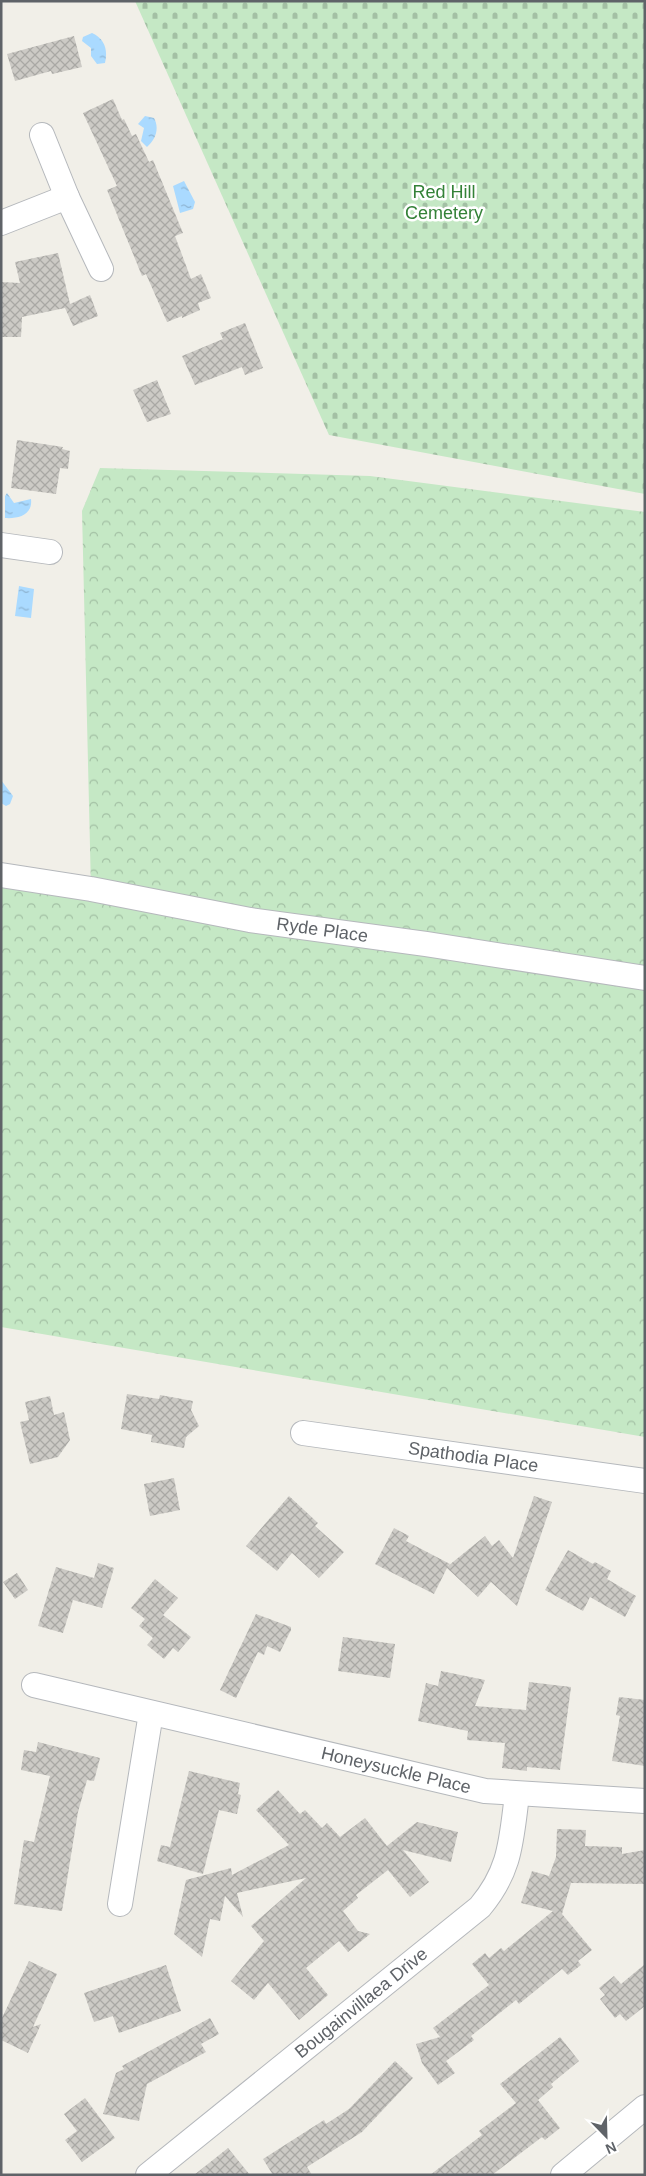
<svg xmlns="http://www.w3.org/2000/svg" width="646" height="2176" font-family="Arial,sans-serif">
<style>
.forest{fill:url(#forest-crowns)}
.cemetery{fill:url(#cemetery-stones)}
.water{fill:url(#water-ripples)}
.building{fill:url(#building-cross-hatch)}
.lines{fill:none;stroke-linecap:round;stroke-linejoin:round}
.street-casing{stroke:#b5b8bc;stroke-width:26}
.street{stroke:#fff;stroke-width:24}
.labels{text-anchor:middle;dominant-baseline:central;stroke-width:5;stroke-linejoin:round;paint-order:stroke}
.park-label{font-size:18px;fill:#348238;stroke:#fff}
.street-label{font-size:18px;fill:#5f6368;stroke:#fff}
</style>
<defs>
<pattern id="forest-crowns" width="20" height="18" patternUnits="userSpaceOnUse" patternTransform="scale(1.25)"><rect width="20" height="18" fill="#c5e8c5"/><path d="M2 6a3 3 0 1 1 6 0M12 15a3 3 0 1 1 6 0" fill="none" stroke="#a3c0a4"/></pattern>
<pattern id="cemetery-stones" width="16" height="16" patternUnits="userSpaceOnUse" patternTransform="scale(1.25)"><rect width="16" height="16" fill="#c5e8c5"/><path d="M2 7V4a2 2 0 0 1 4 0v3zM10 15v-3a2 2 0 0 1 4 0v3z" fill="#a3c0a4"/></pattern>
<pattern id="water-ripples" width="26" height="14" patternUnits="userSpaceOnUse" patternTransform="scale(1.25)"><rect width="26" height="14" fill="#aadaff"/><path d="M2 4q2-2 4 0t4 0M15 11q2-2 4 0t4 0" fill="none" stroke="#8eb4d2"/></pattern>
<pattern id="building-cross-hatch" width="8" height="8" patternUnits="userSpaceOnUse" patternTransform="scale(1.25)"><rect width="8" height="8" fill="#cccac5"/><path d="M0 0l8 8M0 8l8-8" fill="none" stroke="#a9a8a4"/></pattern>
</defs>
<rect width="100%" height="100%" fill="#f1efe8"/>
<path class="forest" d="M 100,468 L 370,476 L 645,512 L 645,1437 L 1,1327 L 1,875 L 91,889 L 82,511 Z"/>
<path class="cemetery" d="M 135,1 L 645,1 L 645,494 L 329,435 Z"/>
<path class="water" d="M 92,33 C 105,39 108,50 105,63 L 97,64 L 91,56 L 91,48 L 82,41 L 83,37 Z
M 145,116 L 154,118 C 160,129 155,140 147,147 L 141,141 L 144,128 L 138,124 Z
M 184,181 L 195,202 L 193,209 L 180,213 L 173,186 Z
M 7,493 L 14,503 L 31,499 C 33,515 18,519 5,518 L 5,496 Z
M 19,586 L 34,589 L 31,618 L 15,616 Z
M 1,780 L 13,796 L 10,804 L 6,806 L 1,803 Z"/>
<path class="building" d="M 74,36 L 82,67 L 52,74 L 51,71 L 15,81 L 7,54 Z
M 113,99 L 122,120 L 124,119 L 132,136 L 136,134 L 149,162 L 153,160 L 183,233 L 175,236 L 191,279 L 201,274 L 211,298 L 198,303 L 200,310 L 182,318 L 182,316 L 167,322 L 146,274 L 142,276 L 107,190 L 117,186 L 83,113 Z
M 58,253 L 70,304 L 90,295 L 98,316 L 73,326 L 65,308 L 22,317 L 21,337 L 1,337 L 1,282 L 20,283 L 15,262 Z
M 245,323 L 263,368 L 245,375 L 242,367 L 195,385 L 182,356 L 223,339 L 220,333 Z
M 157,380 L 171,414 L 147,422 L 133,390 Z
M 17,440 L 63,447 L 62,449 L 70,451 L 68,469 L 60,468 L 56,494 L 11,488 Z
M 127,1394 L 159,1399 L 160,1395 L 193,1401 L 191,1410 L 199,1426 L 186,1437 L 184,1448 L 151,1442 L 152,1435 L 121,1429 Z
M 50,1396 L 54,1415 L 64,1412 L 70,1440 L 58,1457 L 30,1464 L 20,1422 L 29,1420 L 25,1402 Z
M 174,1478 L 180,1510 L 150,1516 L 144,1484 Z
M 289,1496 L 318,1523 L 315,1526 L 344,1552 L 319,1578 L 292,1553 L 277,1571 L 246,1546 Z
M 534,1496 L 552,1502 L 517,1606 L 491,1582 L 478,1597 L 447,1568 L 434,1594 L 375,1564 L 394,1528 L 409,1536 L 406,1541 L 450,1564 L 448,1566 L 485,1536 L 492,1546 L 499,1540 L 513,1558 Z
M 568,1550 L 593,1564 L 595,1562 L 611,1571 L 607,1579 L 636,1596 L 625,1617 L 590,1597 L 583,1611 L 545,1590 Z
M 98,1563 L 114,1568 L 102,1608 L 73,1600 L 63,1633 L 38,1626 L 56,1567 L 94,1578 Z
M 17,1573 L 28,1590 L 15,1599 L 3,1582 Z
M 155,1579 L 178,1598 L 163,1615 L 191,1637 L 178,1652 L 173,1648 L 164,1659 L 147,1645 L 153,1638 L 139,1626 L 145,1619 L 131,1608 Z
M 256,1614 L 291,1627 L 291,1630 L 280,1652 L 267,1646 L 264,1655 L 258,1652 L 236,1698 L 220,1690 Z
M 343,1637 L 395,1644 L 390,1678 L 338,1671 Z
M 441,1671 L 485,1680 L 475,1706 L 526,1710 L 529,1682 L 571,1687 L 560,1770 L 527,1767 L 527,1771 L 502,1768 L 505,1743 L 467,1740 L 468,1731 L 418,1721 L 426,1683 L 438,1686 Z
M 619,1697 L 645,1700 L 645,1766 L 612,1761 L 620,1716 L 616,1715 Z
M 38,1742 L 100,1758 L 94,1781 L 87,1780 L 78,1812 L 62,1911 L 14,1904 L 24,1840 L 34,1842 L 50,1776 L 21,1770 L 24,1750 L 36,1752 Z
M 189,1771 L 240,1783 L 238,1794 L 241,1795 L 237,1814 L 219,1810 L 203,1874 L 157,1861 L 161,1845 L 170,1847 Z
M 278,1790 L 300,1814 L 305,1810 L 322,1828 L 327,1823 L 340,1837 L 365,1818 L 387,1846 L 417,1822 L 458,1832 L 451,1862 L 403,1850 L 429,1882 L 410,1897 L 388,1870 L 356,1895 L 358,1898 L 343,1911 L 358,1931 L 370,1934 L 348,1952 L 339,1941 L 306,1968 L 328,1995 L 299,2020 L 268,1983 L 254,2000 L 231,1981 L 264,1941 L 251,1926 L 306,1878 L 237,1893 L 243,1917 L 225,1896 L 220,1921 L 210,1919 L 202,1957 L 174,1934 L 186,1880 L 231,1868 L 232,1875 L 289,1845 L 256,1810 Z
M 557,1829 L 586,1830 L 585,1846 L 622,1847 L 622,1854 L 645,1850 L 645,1884 L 571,1883 L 562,1914 L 592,1950 L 578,1961 L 581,1965 L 568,1975 L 562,1969 L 519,2004 L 516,2000 L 471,2036 L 474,2040 L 446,2061 L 455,2073 L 438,2085 L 422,2063 L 416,2044 L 440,2037 L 433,2028 L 489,1985 L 472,1964 L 485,1953 L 489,1958 L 501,1948 L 504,1951 L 553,1911 L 521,1903 L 532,1871 L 549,1876 L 556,1857 Z
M 29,1961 L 57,1974 L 33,2027 L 41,2024 L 28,2053 L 1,2040 L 1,2020 Z
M 645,1964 L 645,2006 L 626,2021 L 620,2014 L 615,2018 L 600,1999 L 605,1995 L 599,1988 L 614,1976 L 621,1984 Z
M 166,1965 L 181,2011 L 119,2033 L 113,2016 L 94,2022 L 84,1993 Z
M 210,2018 L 219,2034 L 201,2044 L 206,2052 L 147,2084 L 139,2121 L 103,2114 L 116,2073 L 124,2069 L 122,2066 Z
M 560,2037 L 579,2061 L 551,2084 L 553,2087 L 538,2100 L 560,2128 L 545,2140 L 542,2137 L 492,2175 L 430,2175 L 482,2135 L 479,2131 L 516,2103 L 500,2084 Z
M 395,2061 L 413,2078 L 362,2132 L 307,2167 L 312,2175 L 273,2175 L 263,2159 L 324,2120 L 326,2124 L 349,2109 Z
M 85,2098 L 115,2138 L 82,2162 L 65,2140 L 77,2131 L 64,2114 Z
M 228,2148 L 250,2175 L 194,2175 Z"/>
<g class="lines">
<defs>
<g id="street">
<path d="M 42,135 L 67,197 L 101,269"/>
<path d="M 1,223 L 67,197"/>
<path d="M 1,545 L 50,552"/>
<path id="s1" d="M 1,875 L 91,889 L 250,920 L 426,944 L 645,978"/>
<path id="s2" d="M 303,1433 L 645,1481"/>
<path id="s3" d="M 34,1685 L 485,1791 L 645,1801"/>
<path d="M 120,1904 L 151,1713"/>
<path id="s4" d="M 148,2175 L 480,1907 C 511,1870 511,1841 517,1795"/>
<path d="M 563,2175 L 645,2107"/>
</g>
</defs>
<use href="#street" class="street-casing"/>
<use href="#street" class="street"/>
</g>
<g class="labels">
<g class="park-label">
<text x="444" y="192">Red Hill<tspan x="444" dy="21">Cemetery</tspan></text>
</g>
<g class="street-label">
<text stroke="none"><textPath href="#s1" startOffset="326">Ryde Place</textPath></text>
<text stroke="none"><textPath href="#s2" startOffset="172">Spathodia Place</textPath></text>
<text stroke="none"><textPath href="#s3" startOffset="372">Honeysuckle Place</textPath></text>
<text stroke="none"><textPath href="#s4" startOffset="274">Bougainvillaea Drive</textPath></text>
</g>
</g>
<rect width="646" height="2176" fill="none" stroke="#5f6368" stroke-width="5"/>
<g transform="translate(606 2136) rotate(157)" stroke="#ffffff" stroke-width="4" paint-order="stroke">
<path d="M0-4L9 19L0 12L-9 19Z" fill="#5f6368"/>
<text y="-8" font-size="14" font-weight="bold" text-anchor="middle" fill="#5f6368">N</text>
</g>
</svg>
